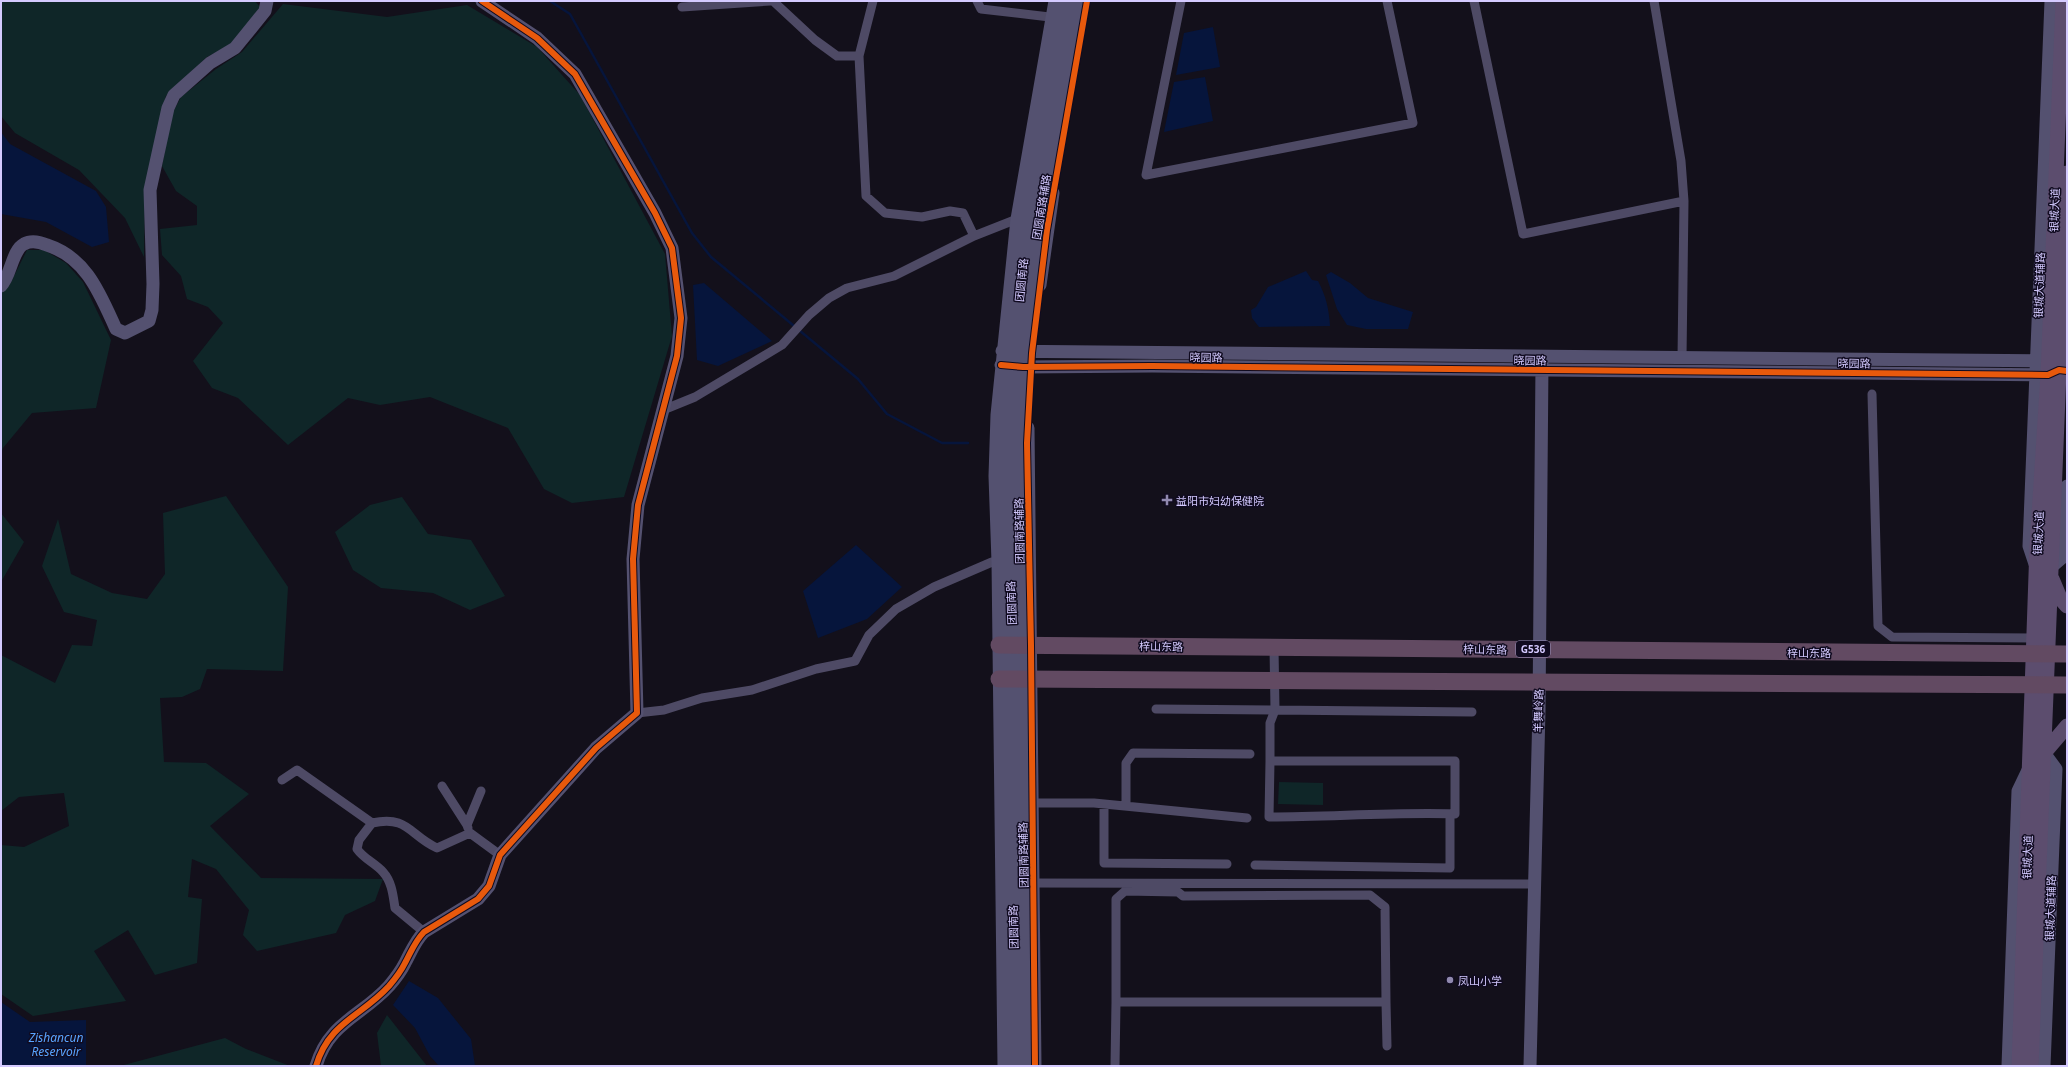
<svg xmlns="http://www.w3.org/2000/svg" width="2068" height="1067" font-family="'Noto Sans','Noto Sans SC',sans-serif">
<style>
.green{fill:#0f2628}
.water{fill:#06153c}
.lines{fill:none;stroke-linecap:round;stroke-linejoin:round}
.stream{stroke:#06153c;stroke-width:2.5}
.street{stroke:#4e4a65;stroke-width:9}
.secondary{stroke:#545170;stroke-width:13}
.primary{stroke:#5c4d6e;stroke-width:15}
.highway{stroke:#624a62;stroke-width:17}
.cycleway-casing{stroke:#100b20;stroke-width:8}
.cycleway{stroke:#e8590c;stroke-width:6}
.poi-dot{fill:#9089af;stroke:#100b20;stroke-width:1.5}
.labels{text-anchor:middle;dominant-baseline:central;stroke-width:3;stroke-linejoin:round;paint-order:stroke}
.shield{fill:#100b20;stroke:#9991bc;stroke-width:1}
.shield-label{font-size:10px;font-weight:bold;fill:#d4caff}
.street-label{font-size:11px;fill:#d4caff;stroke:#100b20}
.poi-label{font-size:11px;fill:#d4caff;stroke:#100b20;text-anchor:start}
.water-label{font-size:12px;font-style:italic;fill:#58a4ff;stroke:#100b20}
</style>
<rect width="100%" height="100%" fill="#13101b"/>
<path class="green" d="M 1,1 L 255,1 L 260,7 L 232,44 L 207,57 L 166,96 L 145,191 L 144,257 L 125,218 L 79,170 L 15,133 L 1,116 Z
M 283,4 L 387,17 L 467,5 L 537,47 L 580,95 L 665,254 L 672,336 L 624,497 L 572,503 L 544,489 L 508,428 L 430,397 L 380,405 L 348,398 L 288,445 L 238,398 L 212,388 L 193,361 L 223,323 L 208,307 L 187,299 L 181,276 L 162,255 L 160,229 L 197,225 L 197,206 L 176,191 L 162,166 L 172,114 L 181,97 L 216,69 L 242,52 Z
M 27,250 L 44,250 L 66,263 L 83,282 L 111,340 L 96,408 L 32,413 L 3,448 L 1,454 L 1,292 L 9,286 Z
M 226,496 L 288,587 L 283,671 L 207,669 L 200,689 L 182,697 L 160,698 L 164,762 L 206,763 L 249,794 L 210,826 L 261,878 L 383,879 L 375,901 L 345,915 L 336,933 L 257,951 L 243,935 L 249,910 L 216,869 L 192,859 L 188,897 L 202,899 L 197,963 L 155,975 L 128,930 L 94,951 L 126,1001 L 33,1016 L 1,994 L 1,845 L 24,847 L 69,826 L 64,793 L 19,797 L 1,811 L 1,655 L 55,683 L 72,645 L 92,646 L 97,620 L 64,612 L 42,566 L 58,519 L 71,574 L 112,593 L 147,599 L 165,574 L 163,513 Z
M 402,497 L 428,534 L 471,540 L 505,596 L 470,610 L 433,593 L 381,588 L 353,570 L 335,532 L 370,505 Z
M 1,513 L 24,542 L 1,582 Z
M 1279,782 L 1323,783 L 1323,805 L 1278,804 Z
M 387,1015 L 427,1066 L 381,1066 L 377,1033 Z
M 225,1038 L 246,1049 L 290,1066 L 120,1066 Z"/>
<path class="water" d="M 1213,27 L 1220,67 L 1176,75 L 1184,33 Z
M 1205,77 L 1213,121 L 1164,132 L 1174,82 Z
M 1,132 L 10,144 L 96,191 L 106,207 L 109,242 L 92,247 L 46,222 L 1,214 Z
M 1306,271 L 1312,280 L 1318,281 C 1326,296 1329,309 1330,326 L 1259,327 L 1252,318 L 1251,310 L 1256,307 L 1268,287 Z
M 1331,272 L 1350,283 L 1368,298 L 1413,312 L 1408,329 L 1366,329 L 1347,325 L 1337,309 L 1326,275 Z
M 704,283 L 772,341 L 718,366 L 697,360 L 693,285 Z
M 856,545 L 902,587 L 867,619 L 818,638 L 803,591 Z
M 409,981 L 438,998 L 471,1039 L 475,1066 L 439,1066 L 430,1056 L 415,1028 L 393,1005 Z
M 1,1002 L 30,1022 L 86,1020 L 86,1066 L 1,1066 Z"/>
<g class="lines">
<path class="stream" d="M 550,1 L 570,14 L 692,233 L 711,257 L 858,379 L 887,414 L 942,443 L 968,443"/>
<path class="street" d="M 773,1 L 815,40 L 837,56 L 859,56
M 873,1 L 859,56 L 866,196 L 885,213 L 922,217 L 950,211 L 963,213 L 974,236
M 977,1 L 981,9 L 1058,18
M 1181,1 L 1146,175 L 1413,123 L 1387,1
M 1474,1 L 1523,234 L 1684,201
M 1654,1 L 1681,161 L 1684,201 L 1682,358
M 682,7 L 770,1
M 1872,394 L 1878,626 L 1892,637 L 2034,638
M 663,410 L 695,397 L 782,345 L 809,315 L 829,298 L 847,288 L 894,276 L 974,236 L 1022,217
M 1156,709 L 1275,710 L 1274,647
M 637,713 L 664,710 L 702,698 L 752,690 L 816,669 L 855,661 L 869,635 L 896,609 L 934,587 L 992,562 L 1003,561
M 1270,761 L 1269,817 C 1331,817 1393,812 1455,814 L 1455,761 L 1270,761 L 1270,723 L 1275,710 L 1472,712
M 282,780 L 297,770 L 372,823 L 359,840 L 357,849 C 364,859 375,863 383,872 C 392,882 393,895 395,908 L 424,932
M 442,786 L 467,825
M 1026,803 L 1094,803 L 1247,818
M 1104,804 L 1104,863 L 1227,864
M 1126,806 L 1126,763 L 1133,753 L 1250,754
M 372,823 C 408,815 409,835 437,848 L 470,833 L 500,855
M 468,828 L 467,825 L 481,791
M 1255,865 L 1450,868 L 1450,814
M 1027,883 L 1534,884
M 1116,1002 L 1116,899 L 1125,891 L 1178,892 L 1183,896 L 1370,895 L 1385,907 L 1386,1002
M 1115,1066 L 1116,1002 L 1386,1002 L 1387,1046"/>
<path class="secondary" d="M 1040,285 L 1053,193
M 1,286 C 11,276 12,250 24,244 C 31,240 40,242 47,245 C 87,258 100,294 116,329 L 125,333 L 149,321 L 152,310 L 153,284 L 150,190 L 168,108 L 174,95 L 210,63 L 235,48 L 265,11 L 267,1
M 1001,365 L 1023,367 L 1152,366 L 2048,375 L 2059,370 L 2048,361 L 1002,351
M 1028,428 L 1035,1066
M 2035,564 L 2029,546 L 2051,1
M 2050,568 L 2064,556 L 2067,486
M 316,1066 C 329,1022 362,1016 389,986 C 395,979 401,971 405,963 C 411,952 415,941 424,932 L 478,899 L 489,886 L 500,855 L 596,748 L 637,713 L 633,559 L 638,505 L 677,356 L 681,318 L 672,248 L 655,213 L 575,74 L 537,38 L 482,1
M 1004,1066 L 998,562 L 995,476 L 997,415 L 1017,219 L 1055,1
M 1015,1066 L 1012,645 L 1006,464 L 1008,414 L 1029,214 L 1068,1
M 1026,1066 L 1018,447 L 1024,353 L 1037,232 L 1079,1
M 1530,1066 L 1539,710 L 1542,363
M 2008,1066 L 2018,791 L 2029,768
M 2044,1066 L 2056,769 L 2045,754"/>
<path class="primary" d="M 2052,579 L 2060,598 L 2067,606
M 2045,752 L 2067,726
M 2019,1066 L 2037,546 L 2048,375 L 2063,1
M 2031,1066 L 2067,173"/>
<path class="highway" d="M 999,645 L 2067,654
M 999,679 L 2067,685"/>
<defs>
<path id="cycleway" d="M 1001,365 L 1023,367 L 1152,366 L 2048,375 L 2059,370 L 2067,371
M 316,1066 C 329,1022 362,1016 389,986 C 395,979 401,971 405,963 C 411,952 415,941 424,932 L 478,899 L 489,886 L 500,855 L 596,748 L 637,713 L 633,559 L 638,505 L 677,356 L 681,318 L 672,248 L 655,213 L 575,74 L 537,38 L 482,1
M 1035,1066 L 1031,645 L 1027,443 L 1032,353 L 1047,230 L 1087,1"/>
</defs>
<use href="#cycleway" class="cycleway-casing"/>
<use href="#cycleway" class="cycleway"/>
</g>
<g class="poi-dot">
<path d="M1165 494h4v4h4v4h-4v4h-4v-4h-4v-4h4z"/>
<circle cx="1450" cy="980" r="4"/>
</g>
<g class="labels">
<rect class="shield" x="1516" y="641" width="34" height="16" rx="3"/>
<g class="shield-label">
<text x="1533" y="649">G536</text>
</g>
<g class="street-label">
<text transform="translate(1041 207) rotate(-81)">团圆南路辅路</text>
<text transform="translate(2054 210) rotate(-88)">银城大道</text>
<text transform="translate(1021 280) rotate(-84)">团圆南路</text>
<text transform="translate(2039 285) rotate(-88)">银城大道辅路</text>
<text transform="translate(1206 357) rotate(1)">晓园路</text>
<text transform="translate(1530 360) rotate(1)">晓园路</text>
<text transform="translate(1854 363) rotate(1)">晓园路</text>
<text transform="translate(1019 531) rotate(-91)">团圆南路辅路</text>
<text transform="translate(2038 533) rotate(-87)">银城大道</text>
<text transform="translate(1011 603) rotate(-92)">团圆南路</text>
<text transform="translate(1161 646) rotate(1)">梓山东路</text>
<text transform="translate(1485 649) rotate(1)">梓山东路</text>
<text x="1809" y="652">梓山东路</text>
<text transform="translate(1538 711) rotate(-89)">羊舞岭路</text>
<text transform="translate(1023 855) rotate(-91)">团圆南路辅路</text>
<text transform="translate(2027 857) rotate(-88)">银城大道</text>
<text transform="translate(2050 908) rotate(-88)">银城大道辅路</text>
<text transform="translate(1013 927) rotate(-91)">团圆南路</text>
</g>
<g class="poi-label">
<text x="1176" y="500">益阳市妇幼保健院</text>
<text x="1458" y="980">凤山小学</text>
</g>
<g class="water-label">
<text x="56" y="1037">Zishancun<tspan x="56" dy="14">Reservoir</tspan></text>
</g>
</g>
<rect width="2068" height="1067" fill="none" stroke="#d4caff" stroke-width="4"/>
</svg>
